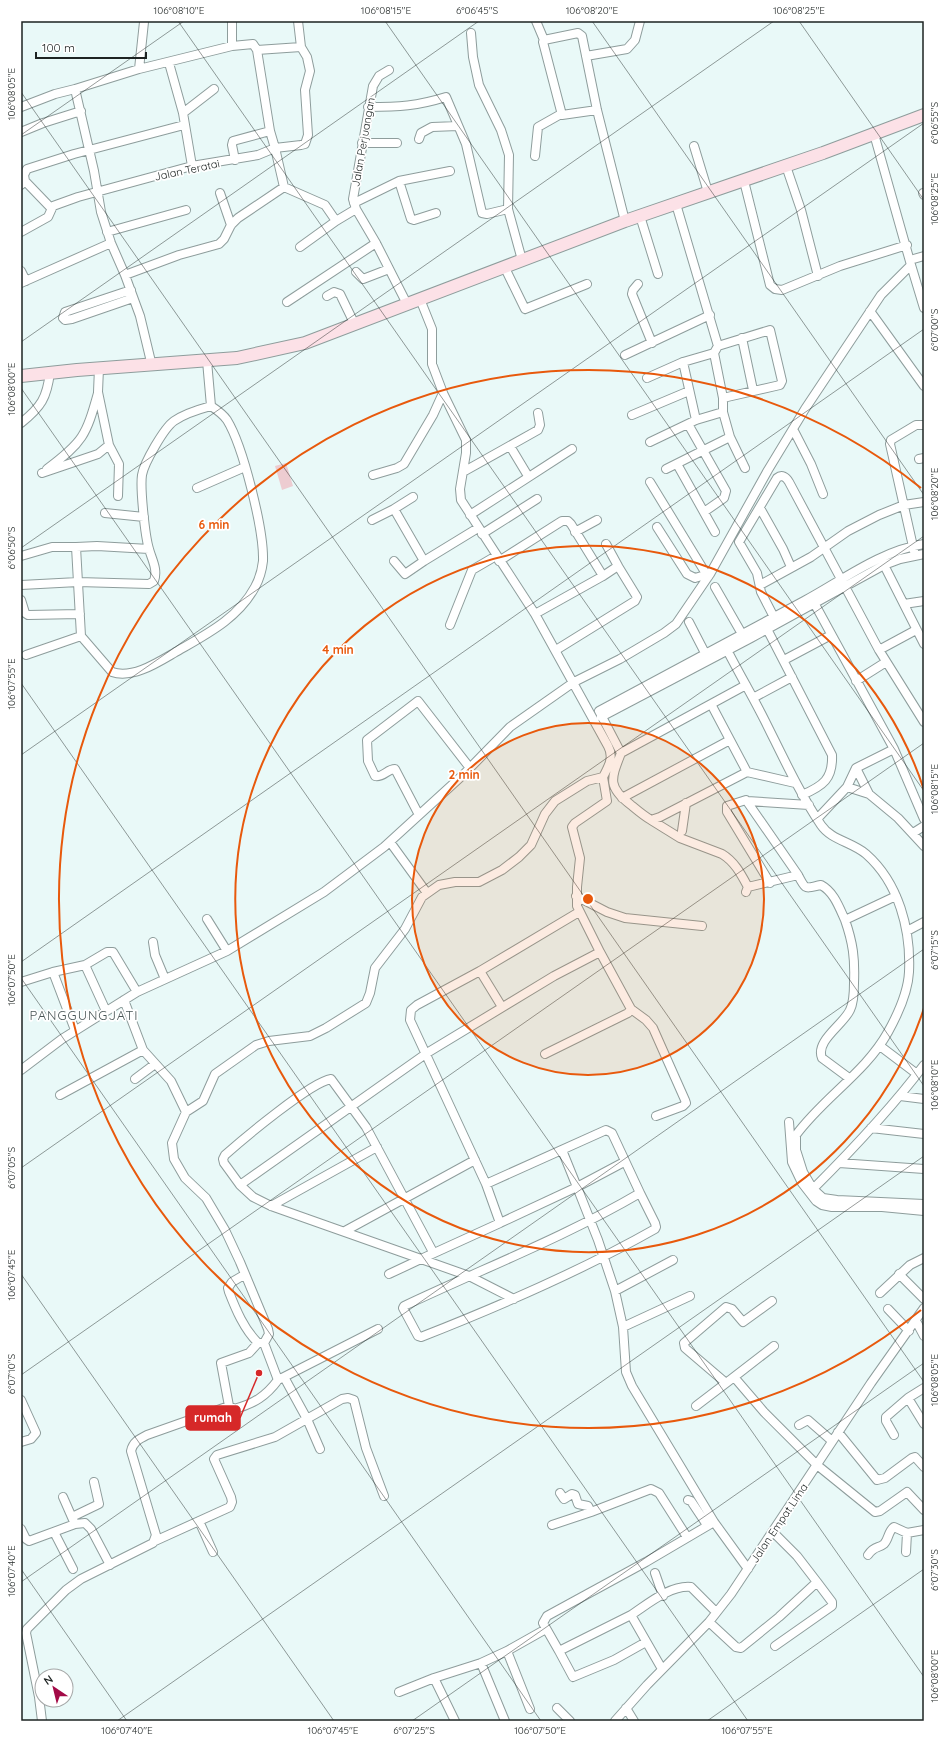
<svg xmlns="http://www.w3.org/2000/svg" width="945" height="1742" font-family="Quicksand,sans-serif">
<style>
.green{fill:#edccd1}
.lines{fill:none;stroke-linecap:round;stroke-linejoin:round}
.street-casing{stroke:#8e9d9c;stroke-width:10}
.secondary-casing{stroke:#8e9d9c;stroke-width:14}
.street{stroke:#fff;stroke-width:8}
.secondary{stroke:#fce1e7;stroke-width:12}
.ticks{fill:none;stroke:#1d2322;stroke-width:1;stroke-opacity:0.45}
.ring{fill:none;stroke:#e8590c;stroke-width:2}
.labels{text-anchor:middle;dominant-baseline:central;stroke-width:3.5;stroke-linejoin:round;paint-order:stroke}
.street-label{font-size:11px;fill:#1d2322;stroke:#fff}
.quarter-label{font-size:13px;letter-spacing:1px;fill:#485555;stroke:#fff}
.centre{fill:#e8590c;stroke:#fff;stroke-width:2}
.ring-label{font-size:12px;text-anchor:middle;font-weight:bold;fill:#e8590c;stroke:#fff;stroke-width:3.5;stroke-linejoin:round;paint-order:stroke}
.leader{fill:none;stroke:#d62828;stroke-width:1.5}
.callout-dot{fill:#d62828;stroke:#fff;stroke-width:1.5}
.callout{fill:#d62828;stroke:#d62828;stroke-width:1.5}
.callout-label{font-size:12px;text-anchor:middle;font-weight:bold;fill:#fff}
.neatline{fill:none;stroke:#1d2322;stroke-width:1.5}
.ticks-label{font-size:10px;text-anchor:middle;fill:#1d2322}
</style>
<rect width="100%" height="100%" fill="#e9f9f8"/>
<path class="green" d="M 286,463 L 293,486 L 282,490 L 275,466 Z"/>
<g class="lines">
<defs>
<path id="street" d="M 232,21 L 232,46
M 536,21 L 544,40
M 144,22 L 139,69 L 75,89 L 94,171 L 101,212 L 111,243 L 125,275 L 140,316 L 152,366
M 471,33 L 473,57 L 479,85 L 501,130 L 509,155 L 508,209 L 522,260
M 257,50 L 301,47
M 586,56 L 627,49 L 635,40 L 640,21
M 169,63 L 183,113
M 389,70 L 379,76 L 373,86 L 353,199 L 356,209 L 376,243 L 407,304
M 21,107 L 55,94 L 75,89
M 368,107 C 399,107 417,106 446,97 L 466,144 L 482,213 L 487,214 L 508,209
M 597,110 L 562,115 L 543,42 L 544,40 L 578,33 L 582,36 L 597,110 L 625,221
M 21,132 L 43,123 L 81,111
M 419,139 L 421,133 L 432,127 L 458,126
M 362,143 L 397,143
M 694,146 L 708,192
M 535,156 L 538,127 L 561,114
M 235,160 L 232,145 L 233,141 L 270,131
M 192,166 L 183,113 L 214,89
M 786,166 L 801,210 L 818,276
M 25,181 L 51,208
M 399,181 L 411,219 L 414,220 L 436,213
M 744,181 L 770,285 L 775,289 L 782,290 L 840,266 L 907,245
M 21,185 L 25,181 L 24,175 L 27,169 L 74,154 L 184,125
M 284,187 L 275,148 L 301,145 L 305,144 L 308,135 L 305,90 L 310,71 L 307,57 L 301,47 L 298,21
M 220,193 L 231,225
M 923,193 L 924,195
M 354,203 L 399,181 L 450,171
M 640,216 L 658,274
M 21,232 L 48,217 L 53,206 L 78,197 L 192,166 L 258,155 L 275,148 L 270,131 L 257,50 L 253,44 L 232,46 L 139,69
M 107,232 L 186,210
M 300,247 L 336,221 L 356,209
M 910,260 L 924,256
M 911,265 L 924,308
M 504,266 L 525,309 L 587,284
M 21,271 L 26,281
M 356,272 L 363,279 L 389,269
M 125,275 L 179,255 L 219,244 L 224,239 L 231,225 L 238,218 L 284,187 L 325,205 L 336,221
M 21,283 L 111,243
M 638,284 L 633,290 L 632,294 L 652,343
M 131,290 L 65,312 L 63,318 L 65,320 L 72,319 L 133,298
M 327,296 L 334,292 L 340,294 L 355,325
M 287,302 L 376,243
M 870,311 L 924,386
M 742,338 L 753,390
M 718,346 L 770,330 L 782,381 L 780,385 L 723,398
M 625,355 L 710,315
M 683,362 L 696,420
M 647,378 L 683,362 L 714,353
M 723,412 L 730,437 L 745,468
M 632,415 L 689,391
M 21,423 C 41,407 47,398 50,372
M 688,424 L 726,491 L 724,498 L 704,512
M 793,429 L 811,464 L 823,494
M 650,442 L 696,420 L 723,412 L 723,398 L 714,353 L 718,346 L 676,204
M 109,445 L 119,464 L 118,496
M 510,446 L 528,476
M 919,459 L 924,458
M 677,464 L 715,532
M 47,469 C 83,442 86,436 98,393
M 666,469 L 730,437
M 463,472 L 538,430 L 540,425 L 538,413
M 42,473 L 98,454 L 109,445 L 98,392 L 99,368
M 373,475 L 397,468 L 404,464 L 433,415 L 443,393
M 650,482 L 708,577
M 197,488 L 245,467
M 413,497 L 394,509 L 424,561 L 478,528
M 760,508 L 783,549 L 791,567
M 105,513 L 144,517
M 470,515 L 572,449
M 372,520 L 394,509
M 657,527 L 687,574 L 695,578 L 705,575
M 575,532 L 597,520
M 482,534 L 537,499
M 76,547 L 97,546 L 149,549
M 914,551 L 890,444 L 891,440 L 916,425 L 924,425
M 21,556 L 52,547 L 76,547 L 81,636 L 112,672 C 132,679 157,663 174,653 C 205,635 238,619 255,587 C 260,578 262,570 263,561 C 264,530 243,446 227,420 C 223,414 217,410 211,406
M 394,561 L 405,574 L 424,561
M 499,561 L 562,521 L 568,521 L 571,524 L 603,576 L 535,614
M 884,565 L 924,644
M 603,576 L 618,566 L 606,544
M 21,585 L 78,582 L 149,584 L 154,581 C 158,569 152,560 149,549 C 145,536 140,488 142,475 C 144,463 164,428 174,421 C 184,414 200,409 211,406 L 207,361
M 760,585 L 811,557 L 848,531 L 879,515 L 904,505 L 924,502
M 715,587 L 742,634
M 812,599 L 894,749 L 924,819
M 21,600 L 25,613 L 28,615 L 80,614
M 904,604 L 924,601
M 689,622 L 705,653
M 777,623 L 761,592 L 757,573 L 739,542 L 777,478 C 782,474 786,477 789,482 L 879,650 L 924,722
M 450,625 L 472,570 L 496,556
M 767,629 L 832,755 C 833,779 823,786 802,795
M 724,644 C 737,670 752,695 765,721 C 783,757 799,792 821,825 C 831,840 852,842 866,854 C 899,883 911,930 909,972 C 908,993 898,1014 888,1032 C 866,1072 823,1098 796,1135 L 796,1150 L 803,1172 L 813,1189 L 823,1198 L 837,1200 L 924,1204
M 556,650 L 635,601 L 637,597 L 618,566
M 879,650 L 916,630
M 26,655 L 81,636
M 784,660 L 831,635
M 856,681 L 886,662
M 746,685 L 621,753 L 599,711 C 667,674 736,638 804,601 C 843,580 880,551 924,544
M 753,698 L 792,677
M 601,717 L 751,638 L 884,565 L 900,559 L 924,554
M 621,753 C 611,779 607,787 631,805 C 637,810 644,816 651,820 L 660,817 L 747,772 L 711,704
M 856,768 L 869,794
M 747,772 L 795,783
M 847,787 L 869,794 L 898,818 L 924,846
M 622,798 L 730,740
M 747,801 L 809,805
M 419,815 L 395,769 C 387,769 383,778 375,776 L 368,761 L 367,740 L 418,701 L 470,768
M 817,819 L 847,787 L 856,768 L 894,749
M 651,820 L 680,838 L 722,854 C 735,862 741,874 748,887
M 682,831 L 686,803
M 913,833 L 924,826
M 390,842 L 427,893
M 770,883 L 727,812 L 727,806 L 746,800 L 798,875
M 746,892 L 748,887 L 798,875 C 806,891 805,888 821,885 C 834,892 839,907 845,920 L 896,896
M 576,896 L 607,912 L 625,918 L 702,926
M 579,912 L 480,971 L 417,1005 L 411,1010 L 410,1020 L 486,1184 L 500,1223 L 577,1187 L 598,1240 L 615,1291 L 623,1327 L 626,1372 L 632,1386 L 714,1522 L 748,1569
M 207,919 L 227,951
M 845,920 C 853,943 855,958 854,983 C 854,992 854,1002 850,1010 C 843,1025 815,1041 822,1058 L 849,1078
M 907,931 L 924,922
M 153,942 L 155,955 L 165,979
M 85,965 L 107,952 L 113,952 L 137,992
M 480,971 L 502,1007
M 53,972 L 85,965 L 106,1011
M 21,982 L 53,972 L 75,1030
M 124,1000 L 143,1050 L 171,1081 L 186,1112 L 172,1143 L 174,1159 L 185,1178 L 206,1198 L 225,1230 L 240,1262 L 268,1329 L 269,1334 L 264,1343 L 278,1380 L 378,1329
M 631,1009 L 646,1020 L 653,1028 L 685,1100 L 686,1103 L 683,1106 L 656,1116
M 880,1046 L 917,1074
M 545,1054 L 628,1013 L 631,1009 L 600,952
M 21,1070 L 62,1039 L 137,992 L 227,951 L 324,892 L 384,847 L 464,774 L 510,727 L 574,682 L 620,659 L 664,633 L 676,624 L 710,574 L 768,470 L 805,409 L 881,295 L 911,265 L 874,134
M 135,1079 L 155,1064
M 60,1095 L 143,1050
M 900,1096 L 924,1099
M 186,1112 L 203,1101 L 215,1074 L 256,1045 L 269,1041 L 310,1036 L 326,1028 L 366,1003 L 370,993 L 375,968 L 405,929 L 422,897 L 439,885 L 455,882 L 479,882 L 502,870 L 519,857 L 531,845 L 545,814 L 555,801 L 587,781 L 603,777 C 609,766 614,757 608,746 L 535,614 L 461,500 L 460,489 L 466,453 L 466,440 L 443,393 L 432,364 L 432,329 L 420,299
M 789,1122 L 792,1162 L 802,1183 L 816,1201 L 822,1205 L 832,1207 L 882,1207 L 924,1211
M 871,1128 L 924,1134
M 562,1150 L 577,1187 L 624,1162
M 839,1163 L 924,1169
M 486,1184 L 606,1130 L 612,1133 L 640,1193
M 240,1185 L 224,1163 L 223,1159 L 225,1155 C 243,1139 311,1082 331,1079 L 366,1127 L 433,1252
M 813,1189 C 852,1150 891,1109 924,1065
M 640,1193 L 655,1223 L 656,1227 L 655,1229 C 581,1271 500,1306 421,1337 L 418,1336 L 403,1308 L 404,1306 C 482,1269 565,1237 640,1193 Z
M 271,1206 L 377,1147
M 500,1223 L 421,1259 L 271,1206 L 253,1197 L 240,1185 L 427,1053 L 554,976 L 600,952 L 577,906 L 577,887 L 580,858 L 572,827 L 575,823 L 607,801 L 603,777
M 345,1231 L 475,1160
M 389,1274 L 421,1259 L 469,1276 L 514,1299
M 899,1274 L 924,1299
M 244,1275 L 232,1282 L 228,1288 L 229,1292 C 236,1310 244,1329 258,1343 L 264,1343
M 615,1291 L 673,1260
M 880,1293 L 910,1265 L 924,1258
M 888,1309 L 909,1331
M 916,1321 L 924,1336
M 623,1327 L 690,1296
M 284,1377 L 307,1419 L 320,1449
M 734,1377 L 774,1346
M 726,1383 L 685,1348 L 684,1343 L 726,1307 L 732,1309 L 743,1322 L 772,1301
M 908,1398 L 924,1424
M 21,1400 L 36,1433 L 31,1439 L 21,1442
M 229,1406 L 234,1409 C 254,1404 266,1396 278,1380
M 696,1406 L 734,1377 L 764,1412 L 817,1465 L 875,1512 L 880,1511 L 907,1492 L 924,1510
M 799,1425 L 808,1420 L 832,1441
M 838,1432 L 877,1480 L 885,1478 L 912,1458 L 915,1457 L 924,1467
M 894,1435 L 886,1421 L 886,1417 L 908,1398 L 924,1388
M 560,1493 L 564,1499 L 572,1494 L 575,1495 L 578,1504 L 588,1506 L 591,1512 L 651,1489 L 659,1493 L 687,1537
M 63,1497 L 74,1522
M 688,1500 L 691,1501 L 707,1525
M 72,1517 L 99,1504 L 94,1482
M 199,1521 L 213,1552
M 552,1525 L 591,1512
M 21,1529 L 26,1539 L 29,1541 L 75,1524 L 85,1523 L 91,1529 L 110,1565
M 54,1532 L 73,1569
M 155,1541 L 230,1507 L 232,1502 L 231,1497 L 214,1459 L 217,1455 L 275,1437 L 342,1399 L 348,1398 L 354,1400 L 366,1448 L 384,1496
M 906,1552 L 907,1533
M 868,1555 C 875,1545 878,1549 884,1544 C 889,1539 888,1531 894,1527 L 907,1533 L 924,1530
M 655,1573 L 663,1596
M 631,1615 C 648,1604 670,1585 691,1587 L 716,1612
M 709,1622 L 736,1647 L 741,1648 L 779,1617 L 817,1582 L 797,1556 L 773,1532
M 646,1642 L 614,1660 L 573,1677 L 559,1651 L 631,1615 L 662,1669
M 775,1646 L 832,1606 L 832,1602 L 817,1582
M 507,1651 L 530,1709
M 559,1651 L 543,1623 L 547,1616 L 646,1562 L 714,1522
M 399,1692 L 434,1678
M 557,1708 L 570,1721
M 626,1708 L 634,1721
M 42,1721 L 39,1697 L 26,1633 L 27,1629 L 66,1590 L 81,1579 L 153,1543 L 156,1535 L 131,1451 C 133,1442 139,1439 147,1435 L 229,1406 L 221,1363 L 249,1353 L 258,1343
M 455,1721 L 434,1678 L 481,1663
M 505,1721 L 481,1663 L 507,1651 L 546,1629
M 615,1721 L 647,1685 L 709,1622 L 731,1594 L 871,1383 L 924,1308"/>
<path id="secondary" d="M 21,376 L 77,370 L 237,358 L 305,343 L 625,221 L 823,153 L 924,115"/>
</defs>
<use href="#street" class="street-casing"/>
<use href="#secondary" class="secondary-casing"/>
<use href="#street" class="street"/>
<use href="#secondary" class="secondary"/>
</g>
<path class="ticks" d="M 178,21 L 924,1086M 385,21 L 924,791M 592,21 L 924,495M 799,21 L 924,200M 21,92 L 924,1382M 21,135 L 184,21M 21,342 L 479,21M 21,388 L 924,1677M 21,548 L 774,21M 21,683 L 748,1721M 21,755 L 924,123M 21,962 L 924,329M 21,978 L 541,1721M 21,1168 L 924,536M 21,1274 L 334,1721M 21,1375 L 924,743M 21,1569 L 127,1721M 21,1582 L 924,949M 117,1721 L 924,1156M 412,1721 L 924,1363M 707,1721 L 924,1569"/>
<circle cx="588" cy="899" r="176" fill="#e8590c" fill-opacity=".12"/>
<g class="ring">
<circle cx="588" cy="899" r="176"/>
<path d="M924 1008A353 353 0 1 1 924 790"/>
<path d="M921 1310A529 529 0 1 1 921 488"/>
</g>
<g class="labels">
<g class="street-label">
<text transform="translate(363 142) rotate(-80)">Jalan Perjuangan</text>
<text transform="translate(187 170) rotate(-12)">Jalan Teratai</text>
<text transform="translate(779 1523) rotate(-56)">Jalan Empat Lima</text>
</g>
<g class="quarter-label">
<text x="84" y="1015">PANGGUNGJATI</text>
</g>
</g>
<circle cx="588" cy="899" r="6" class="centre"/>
<g class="ring-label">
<text x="214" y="529">6 min</text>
<text x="338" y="654">4 min</text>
<text x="464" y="779">2 min</text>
</g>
<path class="leader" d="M259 1373L240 1418"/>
<circle class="callout-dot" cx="259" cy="1373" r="4"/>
<rect class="callout" x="186" y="1406" width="54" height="24" rx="4"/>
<g class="callout-label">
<text x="213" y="1422">rumah</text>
</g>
<rect width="945" height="1742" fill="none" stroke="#ffffff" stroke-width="44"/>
<g transform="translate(54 1688) rotate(325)"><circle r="19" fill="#ffffff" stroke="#a5a7a7"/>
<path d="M0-3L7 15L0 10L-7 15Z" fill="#a30a47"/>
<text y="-6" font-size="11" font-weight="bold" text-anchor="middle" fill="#1d2322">N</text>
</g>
<path d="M36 52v6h110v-6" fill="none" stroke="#1d2322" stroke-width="2"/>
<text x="42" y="52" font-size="12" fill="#1d2322" stroke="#ffffff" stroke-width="3" paint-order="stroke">100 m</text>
<rect x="22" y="22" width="901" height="1698" class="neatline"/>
<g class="ticks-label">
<text x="179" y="14">106°08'10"E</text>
<text x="386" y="14">106°08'15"E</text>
<text x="477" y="14">6°06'45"S</text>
<text x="592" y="14">106°08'20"E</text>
<text x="799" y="14">106°08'25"E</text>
<text transform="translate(11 94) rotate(-90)" y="4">106°08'05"E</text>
<text transform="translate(934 123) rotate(-90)" y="4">6°06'55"S</text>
<text transform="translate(934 199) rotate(-90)" y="4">106°08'25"E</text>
<text transform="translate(934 330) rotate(-90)" y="4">6°07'00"S</text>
<text transform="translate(11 389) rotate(-90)" y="4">106°08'00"E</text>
<text transform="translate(934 494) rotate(-90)" y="4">106°08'20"E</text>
<text transform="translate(11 548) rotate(-90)" y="4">6°06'50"S</text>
<text transform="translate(11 684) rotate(-90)" y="4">106°07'55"E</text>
<text transform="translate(934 789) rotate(-90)" y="4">106°08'15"E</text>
<text transform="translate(934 950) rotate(-90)" y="4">6°07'15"S</text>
<text transform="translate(11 980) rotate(-90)" y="4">106°07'50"E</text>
<text transform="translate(934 1085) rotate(-90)" y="4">106°08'10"E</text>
<text transform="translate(11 1168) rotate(-90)" y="4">6°07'05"S</text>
<text transform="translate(11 1275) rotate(-90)" y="4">106°07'45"E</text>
<text transform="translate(11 1374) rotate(-90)" y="4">6°07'10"S</text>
<text transform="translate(934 1380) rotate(-90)" y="4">106°08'05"E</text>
<text transform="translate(934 1570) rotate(-90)" y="4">6°07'30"S</text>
<text transform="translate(11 1571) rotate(-90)" y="4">106°07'40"E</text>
<text transform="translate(934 1676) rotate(-90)" y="4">106°08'00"E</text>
<text x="127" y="1734">106°07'40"E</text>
<text x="333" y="1734">106°07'45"E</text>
<text x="414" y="1734">6°07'25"S</text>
<text x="540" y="1734">106°07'50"E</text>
<text x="747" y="1734">106°07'55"E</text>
</g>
</svg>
